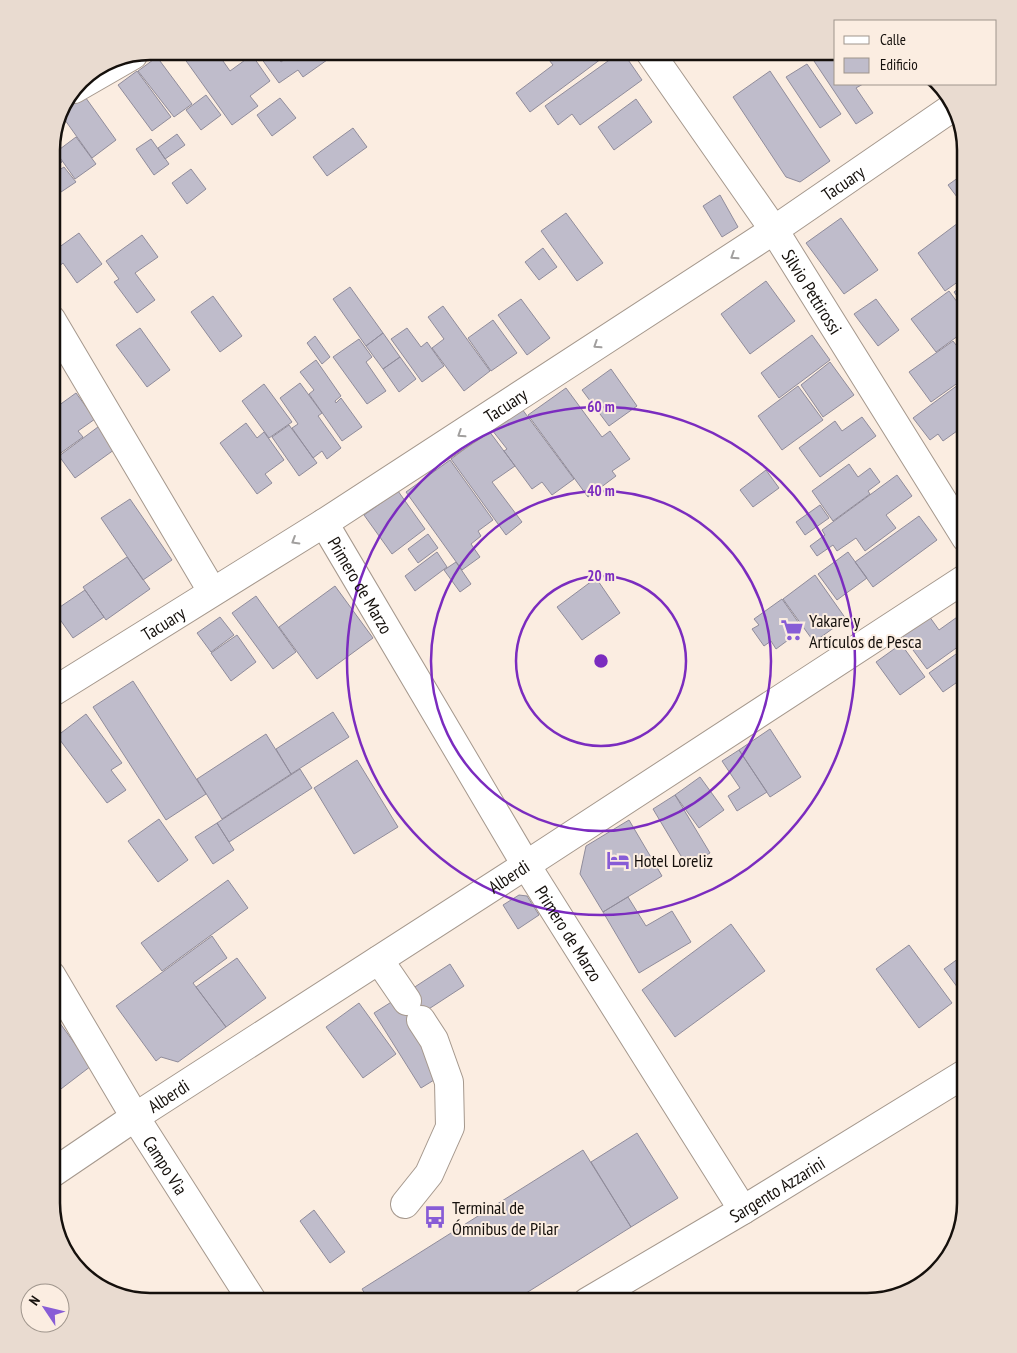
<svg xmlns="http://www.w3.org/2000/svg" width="1017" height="1353" font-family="'PT Sans Narrow',sans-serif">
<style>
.building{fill:#bfbccb;stroke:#908c9b}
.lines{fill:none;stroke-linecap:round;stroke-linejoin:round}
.minor-casing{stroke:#a5988d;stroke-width:30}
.minor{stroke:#fff;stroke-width:28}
.oneway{stroke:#a19f9e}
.ring{fill:none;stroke:#7b2cbf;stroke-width:2.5}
.labels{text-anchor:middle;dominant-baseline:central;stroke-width:4;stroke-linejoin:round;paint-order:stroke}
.street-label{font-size:18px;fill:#15100c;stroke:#fbede1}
.poi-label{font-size:18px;fill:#15100c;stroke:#fbede1;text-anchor:start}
.rim{fill:none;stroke:#15100c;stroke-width:2.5}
.centre{fill:#7b2cbf;stroke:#fbede1;stroke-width:2.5}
.ring-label{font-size:15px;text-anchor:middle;font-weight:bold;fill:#7b2cbf;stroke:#fbede1;stroke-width:4;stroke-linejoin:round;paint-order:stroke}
</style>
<rect width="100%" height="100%" fill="#fbede1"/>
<path class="building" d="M 179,51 L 216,51 L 230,71 L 252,55 L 270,81 L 250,96 L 258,106 L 232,125 Z
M 256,51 L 273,51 L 281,62 L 296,51 L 321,51 L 327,60 L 303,77 L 298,70 L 279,83 Z
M 553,51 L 607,51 L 609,53 L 530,112 L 516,93 L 553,65 L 546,56 Z
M 622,51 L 642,80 L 580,125 L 572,114 L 558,125 L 545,106 Z
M 829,51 L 836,51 L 836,84 L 863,84 L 856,88 L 873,113 L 856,124 L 814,61 Z
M 157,57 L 192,104 L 174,117 L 138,71 Z
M 807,64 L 841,114 L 820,128 L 786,77 Z
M 137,71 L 171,117 L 152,131 L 118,85 Z
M 770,71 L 830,161 L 800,182 L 786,177 L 733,97 Z
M 83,94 L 116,140 L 92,158 L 60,113 Z
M 206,95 L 221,115 L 201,130 L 186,110 Z
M 280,98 L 296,118 L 272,136 L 257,115 Z
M 636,99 L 652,122 L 614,150 L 598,127 Z
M 353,128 L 367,147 L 327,176 L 313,157 Z
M 177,134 L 185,145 L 165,159 L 158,148 Z
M 76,137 L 96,164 L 75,179 L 56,152 Z
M 53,138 L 60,148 L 55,152 L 62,162 L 51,169 Z
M 151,139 L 169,164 L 154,175 L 136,149 Z
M 64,167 L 76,182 L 58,194 L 51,185 L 51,175 Z
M 191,169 L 206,189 L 187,204 L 172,183 Z
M 966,172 L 966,209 L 948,185 Z
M 720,195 L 738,227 L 722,237 L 703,206 Z
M 566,213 L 603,263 L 577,281 L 541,231 Z
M 966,217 L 966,276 L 945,291 L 918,253 Z
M 841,218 L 878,270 L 844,294 L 806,243 Z
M 79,233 L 102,264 L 77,283 L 63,263 L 58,267 L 51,259 L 51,253 Z
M 142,235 L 158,257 L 135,273 L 155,300 L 137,313 L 114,282 L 119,279 L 106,261 Z
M 543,248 L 557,267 L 539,280 L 525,262 Z
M 766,281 L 795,321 L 750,354 L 721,314 Z
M 966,283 L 966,309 L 954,292 Z
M 350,287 L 383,333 L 366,346 L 333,299 Z
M 949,291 L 966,314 L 966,330 L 936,352 L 911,319 Z
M 213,296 L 242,336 L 220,352 L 191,312 Z
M 521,299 L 550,338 L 527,355 L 498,315 Z
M 876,299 L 899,330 L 878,346 L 854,314 Z
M 443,306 L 490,371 L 464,391 L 432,348 L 444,339 L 428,317 Z
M 493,320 L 517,353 L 491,371 L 468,338 Z
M 140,328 L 170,370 L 147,387 L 116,345 Z
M 407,328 L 421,347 L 427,342 L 444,366 L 422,382 L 391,339 Z
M 383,333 L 400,357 L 383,369 L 366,346 Z
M 812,335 L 830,360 L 779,398 L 761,373 Z
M 315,336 L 330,357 L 322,364 L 307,343 Z
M 359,339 L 372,357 L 366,362 L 386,391 L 367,404 L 333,357 Z
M 953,341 L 966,358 L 966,377 L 931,402 L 909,372 Z
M 400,357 L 416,379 L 399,392 L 383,369 Z
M 316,360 L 341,396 L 335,401 L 336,403 L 341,398 L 362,427 L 342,441 L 309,394 L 314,390 L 300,372 Z
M 830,362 L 854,395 L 823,417 L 801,385 Z
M 611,369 L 637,406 L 609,426 L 582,390 Z
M 966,379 L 966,418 L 961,422 L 964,426 L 943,441 L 938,434 L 930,440 L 913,418 Z
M 300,383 L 322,413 L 318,416 L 341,448 L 327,459 L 322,451 L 313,458 L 292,428 L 298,424 L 280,398 Z
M 264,384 L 292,422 L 269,438 L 242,401 Z
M 798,386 L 823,420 L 782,450 L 758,416 Z
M 566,388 L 602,437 L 610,431 L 630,459 L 612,471 L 616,476 L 588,497 L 528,415 Z
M 76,393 L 95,419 L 78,431 L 83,437 L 51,460 L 51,411 Z
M 522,409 L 574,479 L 552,495 L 542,482 L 532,489 L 504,451 L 507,449 L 492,430 Z
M 862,417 L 876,436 L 820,477 L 799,448 L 835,421 L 842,431 Z
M 246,423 L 257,438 L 264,432 L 284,460 L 265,474 L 272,483 L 257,494 L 220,443 Z
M 102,424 L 118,447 L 75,478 L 59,456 Z
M 289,425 L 317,463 L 299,476 L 272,437 Z
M 489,431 L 515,466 L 492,482 L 522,522 L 506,535 L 451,459 Z
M 450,460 L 493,520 L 478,531 L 481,536 L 471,544 L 480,557 L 462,570 L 406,492 Z
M 849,464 L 858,477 L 870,468 L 880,482 L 868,491 L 870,494 L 833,521 L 812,491 Z
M 766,470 L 779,488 L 753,507 L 740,490 Z
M 897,475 L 912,496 L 886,515 L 896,528 L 865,551 L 856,538 L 837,551 L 833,545 L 817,556 L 810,546 L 825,535 L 822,530 Z
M 398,491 L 425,529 L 392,554 L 364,515 Z
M 130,499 L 172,560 L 143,580 L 101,518 Z
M 820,505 L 829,518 L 805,535 L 796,522 Z
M 919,516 L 937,540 L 873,587 L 855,562 Z
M 428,534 L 438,548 L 418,563 L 408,549 Z
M 437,552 L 447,567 L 415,591 L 405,576 Z
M 848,552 L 867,578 L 837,600 L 818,574 Z
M 127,557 L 150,589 L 106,620 L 83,587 Z
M 456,562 L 471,584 L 460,592 L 444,570 Z
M 815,575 L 846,619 L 814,642 L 783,599 Z
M 596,578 L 620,613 L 582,640 L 557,607 Z
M 335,586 L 373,638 L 317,679 L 279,627 Z
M 85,590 L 104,617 L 73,638 L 54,611 Z
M 256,596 L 296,652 L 273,669 L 232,613 Z
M 782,599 L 803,629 L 776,649 L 771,641 L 764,646 L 752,629 L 759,625 L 754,619 Z
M 960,615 L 966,624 L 966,641 L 927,669 L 902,635 L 929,616 L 939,630 Z
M 220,617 L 234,635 L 211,652 L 197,633 Z
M 237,635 L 256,662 L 231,681 L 211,653 Z
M 901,644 L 925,677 L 900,695 L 876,662 Z
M 966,647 L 966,676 L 943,692 L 929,673 Z
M 133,681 L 206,794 L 166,820 L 93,707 Z
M 333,712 L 349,737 L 291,774 L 276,749 Z
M 86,714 L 122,763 L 111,770 L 126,790 L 107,803 L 57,736 Z
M 770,729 L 801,777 L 770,797 L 739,750 Z
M 266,734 L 291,774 L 222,819 L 197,779 Z
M 739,750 L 767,792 L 737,811 L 728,796 L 740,788 L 722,761 Z
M 357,760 L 398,827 L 354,854 L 314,788 Z
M 300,769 L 312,788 L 229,842 L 217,823 Z
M 700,777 L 724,810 L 699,828 L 675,795 Z
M 675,795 L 710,853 L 687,866 L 653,809 Z
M 159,819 L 188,860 L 158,882 L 128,841 Z
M 629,820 L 662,876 L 603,912 L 580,874 L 586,846 Z
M 217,823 L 234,850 L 213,864 L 195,837 Z
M 228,880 L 248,908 L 162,971 L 141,943 Z
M 519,895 L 527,896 L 539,915 L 518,929 L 503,905 Z
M 628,897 L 646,926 L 672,911 L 691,942 L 639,973 L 603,912 Z
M 731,924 L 765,971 L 675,1037 L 642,990 Z
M 212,936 L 227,958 L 193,983 L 226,1027 L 178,1062 L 161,1057 L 156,1061 L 116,1006 Z
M 909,945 L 952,1003 L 919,1028 L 876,969 Z
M 966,953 L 966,999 L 944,969 Z
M 237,958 L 266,998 L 226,1027 L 196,987 Z
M 450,964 L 464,986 L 418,1016 L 404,994 Z
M 404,994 L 452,1069 L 421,1088 L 374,1013 Z
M 359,1003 L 396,1054 L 363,1078 L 326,1027 Z
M 54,1015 L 91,1066 L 57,1092 L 51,1084 L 51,1017 Z
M 637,1133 L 678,1198 L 631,1227 L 591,1162 Z
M 583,1150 L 631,1227 L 512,1302 L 370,1302 L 362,1289 Z
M 314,1210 L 345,1252 L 330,1263 L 300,1221 Z"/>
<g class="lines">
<defs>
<g id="minor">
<path id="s1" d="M 649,51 L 774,230 L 966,538"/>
<path d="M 74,89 L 133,55"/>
<path d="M 51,319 L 212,591"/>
<path id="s2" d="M 324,523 L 526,865 L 743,1210"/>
<path id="s3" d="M 51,693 L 324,523 L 774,230 L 953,107"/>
<path d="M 379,960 L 407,1001"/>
<path id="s4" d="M 51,975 L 135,1117 L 253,1302"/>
<path id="s5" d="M 51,1174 L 135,1117 L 526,865 L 966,578"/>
<path d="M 405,1204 L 429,1174 L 450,1127 L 449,1082 L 434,1040 L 421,1020"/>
<path id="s6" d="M 587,1302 L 743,1210 L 966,1073"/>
</g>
</defs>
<use href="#minor" class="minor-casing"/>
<use href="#minor" class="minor"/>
</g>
<defs><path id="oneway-chevron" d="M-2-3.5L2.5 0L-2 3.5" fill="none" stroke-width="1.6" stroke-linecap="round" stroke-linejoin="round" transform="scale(1.25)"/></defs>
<g class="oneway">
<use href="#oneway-chevron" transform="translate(734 256) rotate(147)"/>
<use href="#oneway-chevron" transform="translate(597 345) rotate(147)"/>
<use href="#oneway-chevron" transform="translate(461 434) rotate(147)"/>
<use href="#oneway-chevron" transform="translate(295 541) rotate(149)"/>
</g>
<g class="ring">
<circle cx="601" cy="661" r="85"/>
<circle cx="601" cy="661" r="170"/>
<circle cx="601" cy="661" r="254"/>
</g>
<defs>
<symbol id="supermarket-bare" viewBox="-9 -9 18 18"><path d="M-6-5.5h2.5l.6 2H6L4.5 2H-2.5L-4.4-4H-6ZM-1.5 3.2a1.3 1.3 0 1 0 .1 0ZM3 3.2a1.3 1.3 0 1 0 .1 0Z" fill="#875cd6" stroke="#fbede1" stroke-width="2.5" paint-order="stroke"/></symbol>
<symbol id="hotel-bare" viewBox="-9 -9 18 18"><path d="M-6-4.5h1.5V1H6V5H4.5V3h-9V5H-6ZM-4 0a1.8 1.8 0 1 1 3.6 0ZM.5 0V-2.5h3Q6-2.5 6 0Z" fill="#875cd6" stroke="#fbede1" stroke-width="2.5" paint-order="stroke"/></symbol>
<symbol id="bus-bare" viewBox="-9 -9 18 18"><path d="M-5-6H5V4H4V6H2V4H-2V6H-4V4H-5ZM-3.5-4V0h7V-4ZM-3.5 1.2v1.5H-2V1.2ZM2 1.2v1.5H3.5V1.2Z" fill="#875cd6" stroke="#fbede1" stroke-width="2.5" paint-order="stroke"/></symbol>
</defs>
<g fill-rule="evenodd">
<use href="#supermarket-bare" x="776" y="614" width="32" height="32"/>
<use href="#hotel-bare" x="602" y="844" width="32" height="32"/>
<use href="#bus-bare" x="419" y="1201" width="32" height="32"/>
</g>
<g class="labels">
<g class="street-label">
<text stroke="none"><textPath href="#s3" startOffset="942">Tacuary</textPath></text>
<text stroke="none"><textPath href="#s1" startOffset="291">Silvio Pettirossi</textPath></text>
<text stroke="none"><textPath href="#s3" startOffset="538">Tacuary</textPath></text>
<text stroke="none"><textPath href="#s2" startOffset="72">Primero de Marzo</textPath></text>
<text stroke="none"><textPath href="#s3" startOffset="132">Tacuary</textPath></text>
<text stroke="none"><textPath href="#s5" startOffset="546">Alberdi</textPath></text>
<text stroke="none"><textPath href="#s2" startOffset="478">Primero de Marzo</textPath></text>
<text stroke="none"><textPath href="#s5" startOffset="141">Alberdi</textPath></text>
<text stroke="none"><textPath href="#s4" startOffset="222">Campo Vìa</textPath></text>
<text stroke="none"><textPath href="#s6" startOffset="221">Sargento Azzarini</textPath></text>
</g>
<g class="poi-label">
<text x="809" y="620">Yakare y<tspan x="809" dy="21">Artículos de Pesca</tspan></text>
<text x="634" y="860">Hotel Loreliz</text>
<text x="452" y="1207">Terminal de<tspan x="452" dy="21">Ómnibus de Pilar</tspan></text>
</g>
</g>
<path d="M0 0H1017V1353H0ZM150 60H867A90 90 0 0 1 957 150V1203A90 90 0 0 1 867 1293H150A90 90 0 0 1 60 1203V150A90 90 0 0 1 150 60Z" fill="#e9dbd0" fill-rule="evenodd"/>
<path class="rim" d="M150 60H867A90 90 0 0 1 957 150V1203A90 90 0 0 1 867 1293H150A90 90 0 0 1 60 1203V150A90 90 0 0 1 150 60Z"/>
<circle cx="601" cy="661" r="8" class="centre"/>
<g class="ring-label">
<text x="601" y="412">60 m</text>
<text x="601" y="496">40 m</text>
<text x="601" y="581">20 m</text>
</g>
<rect x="834" y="20" width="162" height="65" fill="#fbede1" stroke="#9f958c"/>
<rect x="844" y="36" width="25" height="8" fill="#ffffff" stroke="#9f958c"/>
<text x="880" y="45" font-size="15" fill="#15100c">Calle</text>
<rect x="844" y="58" width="25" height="15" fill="#bfbccb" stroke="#9f958c"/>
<text x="880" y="70" font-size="15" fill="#15100c">Edificio</text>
<g transform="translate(45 1308) rotate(305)"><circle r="24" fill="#fbede1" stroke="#9f958c"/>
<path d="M0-4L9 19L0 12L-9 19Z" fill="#875cd6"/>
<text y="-8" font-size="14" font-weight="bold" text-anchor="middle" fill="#15100c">N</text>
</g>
</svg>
